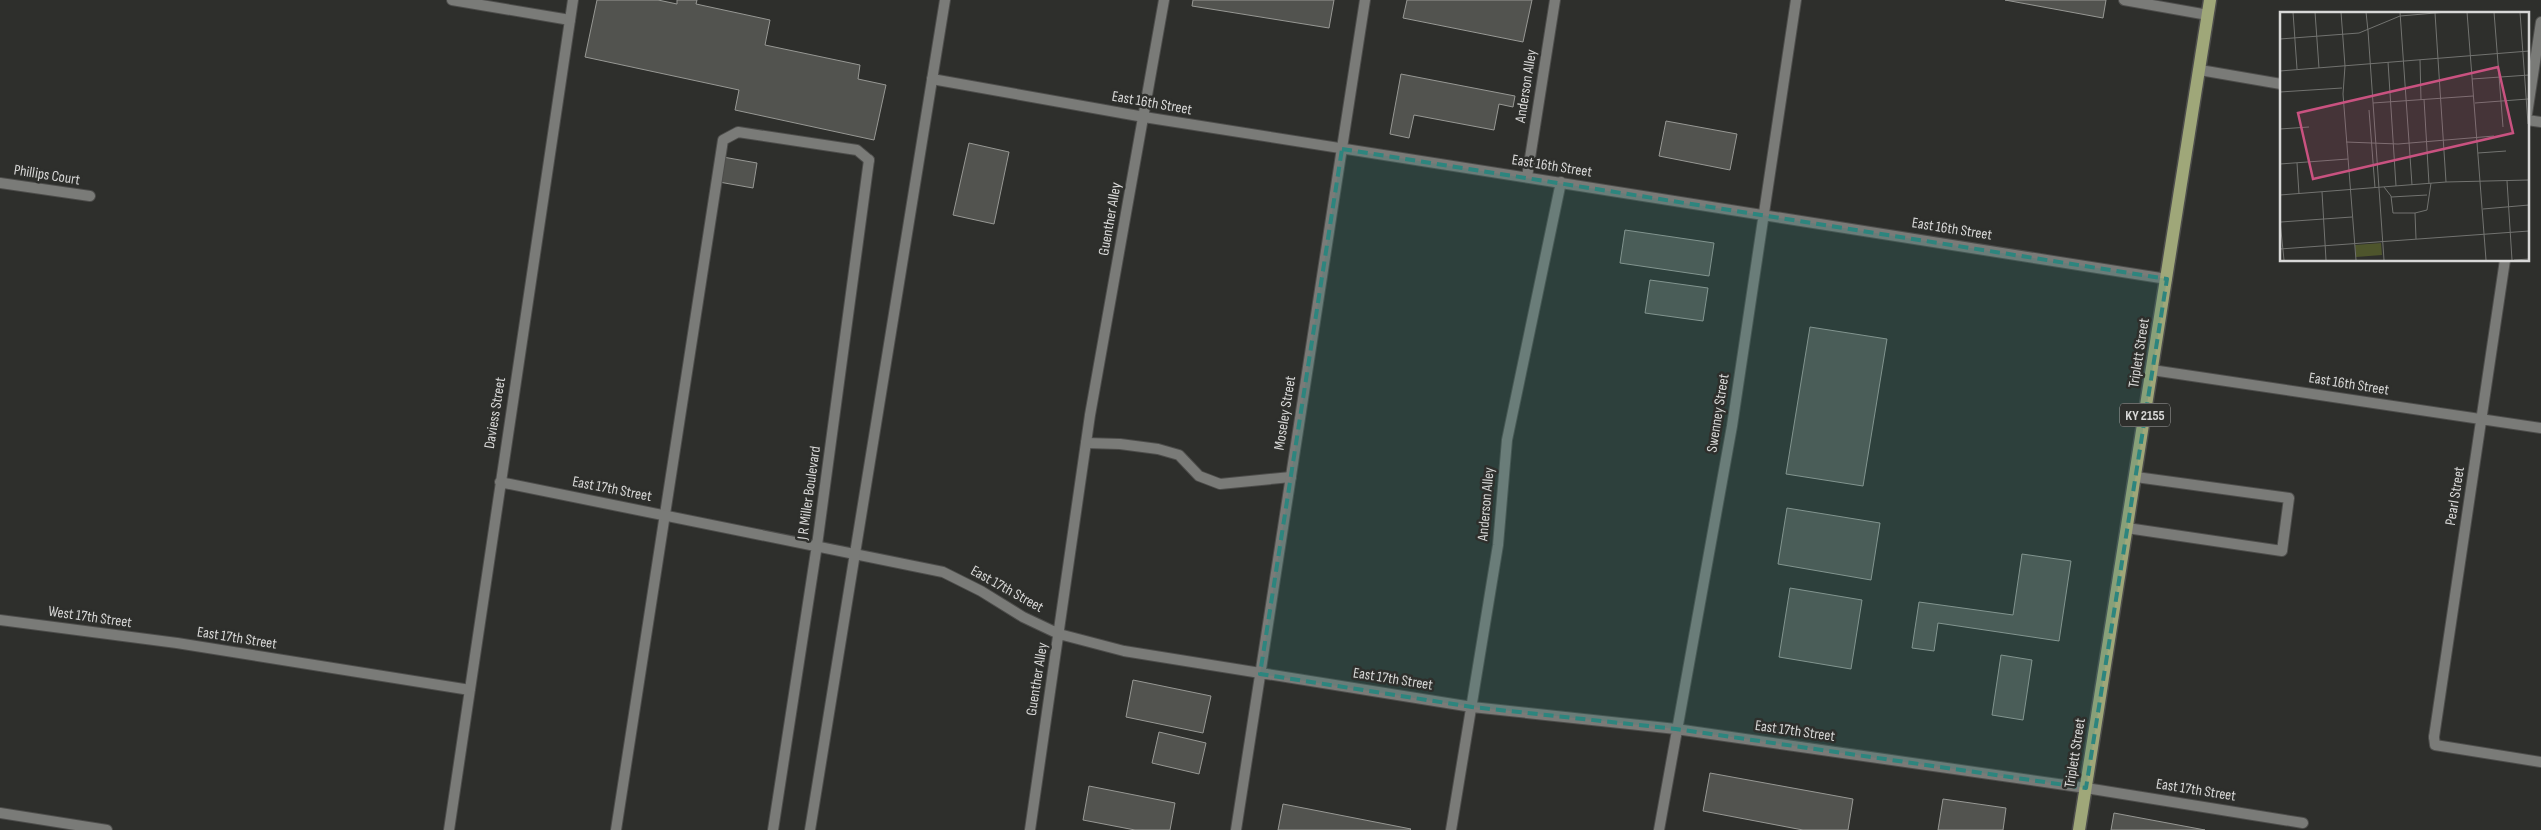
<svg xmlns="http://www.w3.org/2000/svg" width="2541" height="830" font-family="'Sofia Sans Condensed',sans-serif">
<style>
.building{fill:#52534f;stroke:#979894}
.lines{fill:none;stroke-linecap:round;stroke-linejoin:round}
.service-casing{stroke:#4d4d4b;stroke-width:12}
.minor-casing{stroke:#4d4d4b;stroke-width:12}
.tertiary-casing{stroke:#4d4d4b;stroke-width:12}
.primary-casing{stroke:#4d4d4b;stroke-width:15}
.service{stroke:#7a7b78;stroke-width:10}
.minor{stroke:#7a7b78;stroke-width:10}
.tertiary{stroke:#7a7b78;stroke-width:10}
.primary{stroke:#9fa779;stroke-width:12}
.marked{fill:#2d857e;fill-opacity:0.2;stroke:#2d857e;stroke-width:4;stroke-dasharray:10 6;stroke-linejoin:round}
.labels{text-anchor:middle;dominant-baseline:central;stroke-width:5;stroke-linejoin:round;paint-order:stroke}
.shield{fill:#2e2f2c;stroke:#a5a5a4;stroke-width:1}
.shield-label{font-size:14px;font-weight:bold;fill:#d8d8d7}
.street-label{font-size:15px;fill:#d8d8d7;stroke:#2e2f2c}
.inset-road{fill:none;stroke:#727370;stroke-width:1}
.view{fill:#c95280;fill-opacity:0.15;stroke:#c95280;stroke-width:2.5}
.inset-edge{fill:none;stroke:#d8d8d7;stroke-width:2.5}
</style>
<rect width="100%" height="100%" fill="#2e2f2c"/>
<path class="building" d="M 597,0 L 658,0 L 677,4 L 677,0 L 697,0 L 696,4 L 770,20 L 765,45 L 860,65 L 858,79 L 886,85 L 874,140 L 735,110 L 739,90 L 585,57 Z
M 1193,0 L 1334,0 L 1329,28 L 1192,6 Z
M 1407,0 L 1532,0 L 1523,42 L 1403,18 Z
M 2005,0 L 2106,0 L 2103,18 Z
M 1401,74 L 1515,96 L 1513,107 L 1499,104 L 1494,130 L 1414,115 L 1409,138 L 1390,134 Z
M 1666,121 L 1737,134 L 1730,170 L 1659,156 Z
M 969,143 L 1009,152 L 994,224 L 953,215 Z
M 723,157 L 757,163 L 753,188 L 719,182 Z
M 1625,230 L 1714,243 L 1709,276 L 1620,263 Z
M 1650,280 L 1708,288 L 1703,321 L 1645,313 Z
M 1810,327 L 1887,339 L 1863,486 L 1786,474 Z
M 1787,508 L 1880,523 L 1871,580 L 1778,564 Z
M 2022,554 L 2071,561 L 2059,641 L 1938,623 L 1934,651 L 1912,648 L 1919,602 L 2013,615 Z
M 1790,588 L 1862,600 L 1851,669 L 1779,657 Z
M 2001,655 L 2032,660 L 2023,720 L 1992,715 Z
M 1133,680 L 1211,696 L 1203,733 L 1126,717 Z
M 1159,732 L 1206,743 L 1199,774 L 1152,763 Z
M 1710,773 L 1853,799 L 1848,830 L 1803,830 L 1703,811 Z
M 1089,786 L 1175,803 L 1170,830 L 1135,830 L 1083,820 Z
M 1943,799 L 2006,808 L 2003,830 L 1938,830 Z
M 1283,804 L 1411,829 L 1410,830 L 1278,830 Z
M 2114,813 L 2205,830 L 2111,830 Z"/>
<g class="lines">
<defs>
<path id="service" d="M 452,0 L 570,20
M 2124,0 L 2208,15
M 1086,443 L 1120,444 L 1158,449 L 1179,455 L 1199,476 L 1220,484 L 1291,477
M 2127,528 L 2282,551 L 2289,498 L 2136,477
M 2434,737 L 2435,745 L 2541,762
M 0,813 L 107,830
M 616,830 L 723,140 L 738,132 L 857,150 L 869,160"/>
<path id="minor" d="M 2200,70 L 2281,84
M 932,79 L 1144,117 L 2167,279
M 2527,114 L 2541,22
M 2527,120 L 2541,122
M 1527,177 L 1555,0
M 0,183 L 90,196
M 2152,370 L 2541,428
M 500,482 L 943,572 L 981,591 L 1023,617 L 1059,634 L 1124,651 L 1472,707 L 1676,729 L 2086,788 L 2303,823
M 0,620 L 177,643 L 470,690
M 2434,737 L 2505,260
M 449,830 L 573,0
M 773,830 L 817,545 L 869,160
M 1030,830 L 1090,415 L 1164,0
M 1236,830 L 1365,0
M 1451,830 L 1498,545 L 1507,440 L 1561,182
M 1659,830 L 1732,426 L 1796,0"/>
<path id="tertiary" d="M 810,830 L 945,0"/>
<path id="primary" d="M 2079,830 L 2210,0"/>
</defs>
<use href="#service" class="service-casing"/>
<use href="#minor" class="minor-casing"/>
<use href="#tertiary" class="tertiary-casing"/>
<use href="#primary" class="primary-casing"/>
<use href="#service" class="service"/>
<use href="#minor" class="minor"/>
<use href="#tertiary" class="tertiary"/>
<use href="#primary" class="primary"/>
</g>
<path class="marked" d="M 1342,149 L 2167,279 L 2086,788 L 1676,729 L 1472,707 L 1260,674 Z"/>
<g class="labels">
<rect class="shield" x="2120" y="403.5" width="50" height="23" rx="4"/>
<g class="shield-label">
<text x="2145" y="415">KY 2155</text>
</g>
<g class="street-label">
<text transform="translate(1526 86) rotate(-81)">Anderson Alley</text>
<text transform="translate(1152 103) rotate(10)">East 16th Street</text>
<text transform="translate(1552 166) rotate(9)">East 16th Street</text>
<text transform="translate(47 175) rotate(9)">Phillips Court</text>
<text transform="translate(1110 219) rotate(-80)">Guenther Alley</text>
<text transform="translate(1952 229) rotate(9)">East 16th Street</text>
<text transform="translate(2139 353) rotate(-81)">Triplett Street</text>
<text transform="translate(2349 384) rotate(9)">East 16th Street</text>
<text transform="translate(495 413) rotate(-81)">Daviess Street</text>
<text transform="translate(1285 413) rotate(-81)">Moseley Street</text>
<text transform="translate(1718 413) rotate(-81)">Swenney Street</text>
<text transform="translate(612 489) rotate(11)">East 17th Street</text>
<text transform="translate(809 493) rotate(-82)">J R Miller Boulevard</text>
<text transform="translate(2455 496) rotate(-81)">Pearl Street</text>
<text transform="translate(1486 504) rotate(-85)">Anderson Alley</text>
<text transform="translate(1007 589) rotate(29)">East 17th Street</text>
<text transform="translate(90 617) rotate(8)">West 17th Street</text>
<text transform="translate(237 638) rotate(9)">East 17th Street</text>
<text transform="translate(1037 679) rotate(-81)">Guenther Alley</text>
<text transform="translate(1393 679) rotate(9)">East 17th Street</text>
<text transform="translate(1795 731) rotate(8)">East 17th Street</text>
<text transform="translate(2075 753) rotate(-81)">Triplett Street</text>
<text transform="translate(2196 790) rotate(9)">East 17th Street</text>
</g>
</g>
<g transform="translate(2280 12)">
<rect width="249" height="249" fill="#2e2f2c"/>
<path d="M 101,231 L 102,243 L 76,245 L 75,233 Z" fill="#4e552c"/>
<path class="inset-road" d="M 13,0 L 17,57M 35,0 L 39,56M 61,0 L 65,54 L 63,82 L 76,248M 86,0 L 88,19M 120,0 L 132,173M 187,0 L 206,248M 214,0 L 223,115M 240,0 L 248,112M 155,1 L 166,170M 88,19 L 104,248M 0,27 L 79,21 L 120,4 L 167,0M 140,48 L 141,88M 108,50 L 116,174M 0,59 L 249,39M 192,67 L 249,63M 0,80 L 62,76M 144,87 L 149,172M 93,91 L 193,84M 195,91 L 248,87M 89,98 L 95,176M 0,117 L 29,115M 66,130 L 118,132 L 214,124M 198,141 L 226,139M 17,151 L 19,182M 0,152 L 68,147M 227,169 L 232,248M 104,175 L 111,184 L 113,201 L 135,201 L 147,198 L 151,171M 42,180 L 46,248M 0,183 L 166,170 L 249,168M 111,185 L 147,183M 203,197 L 249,193M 135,201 L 136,227M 0,209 L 4,248M 1,210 L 72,205M 0,237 L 249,219M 234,248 L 249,247"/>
<path class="view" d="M 218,55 L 233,121 L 33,167 L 18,101 Z"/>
<rect width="249" height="249" class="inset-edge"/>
</g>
</svg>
